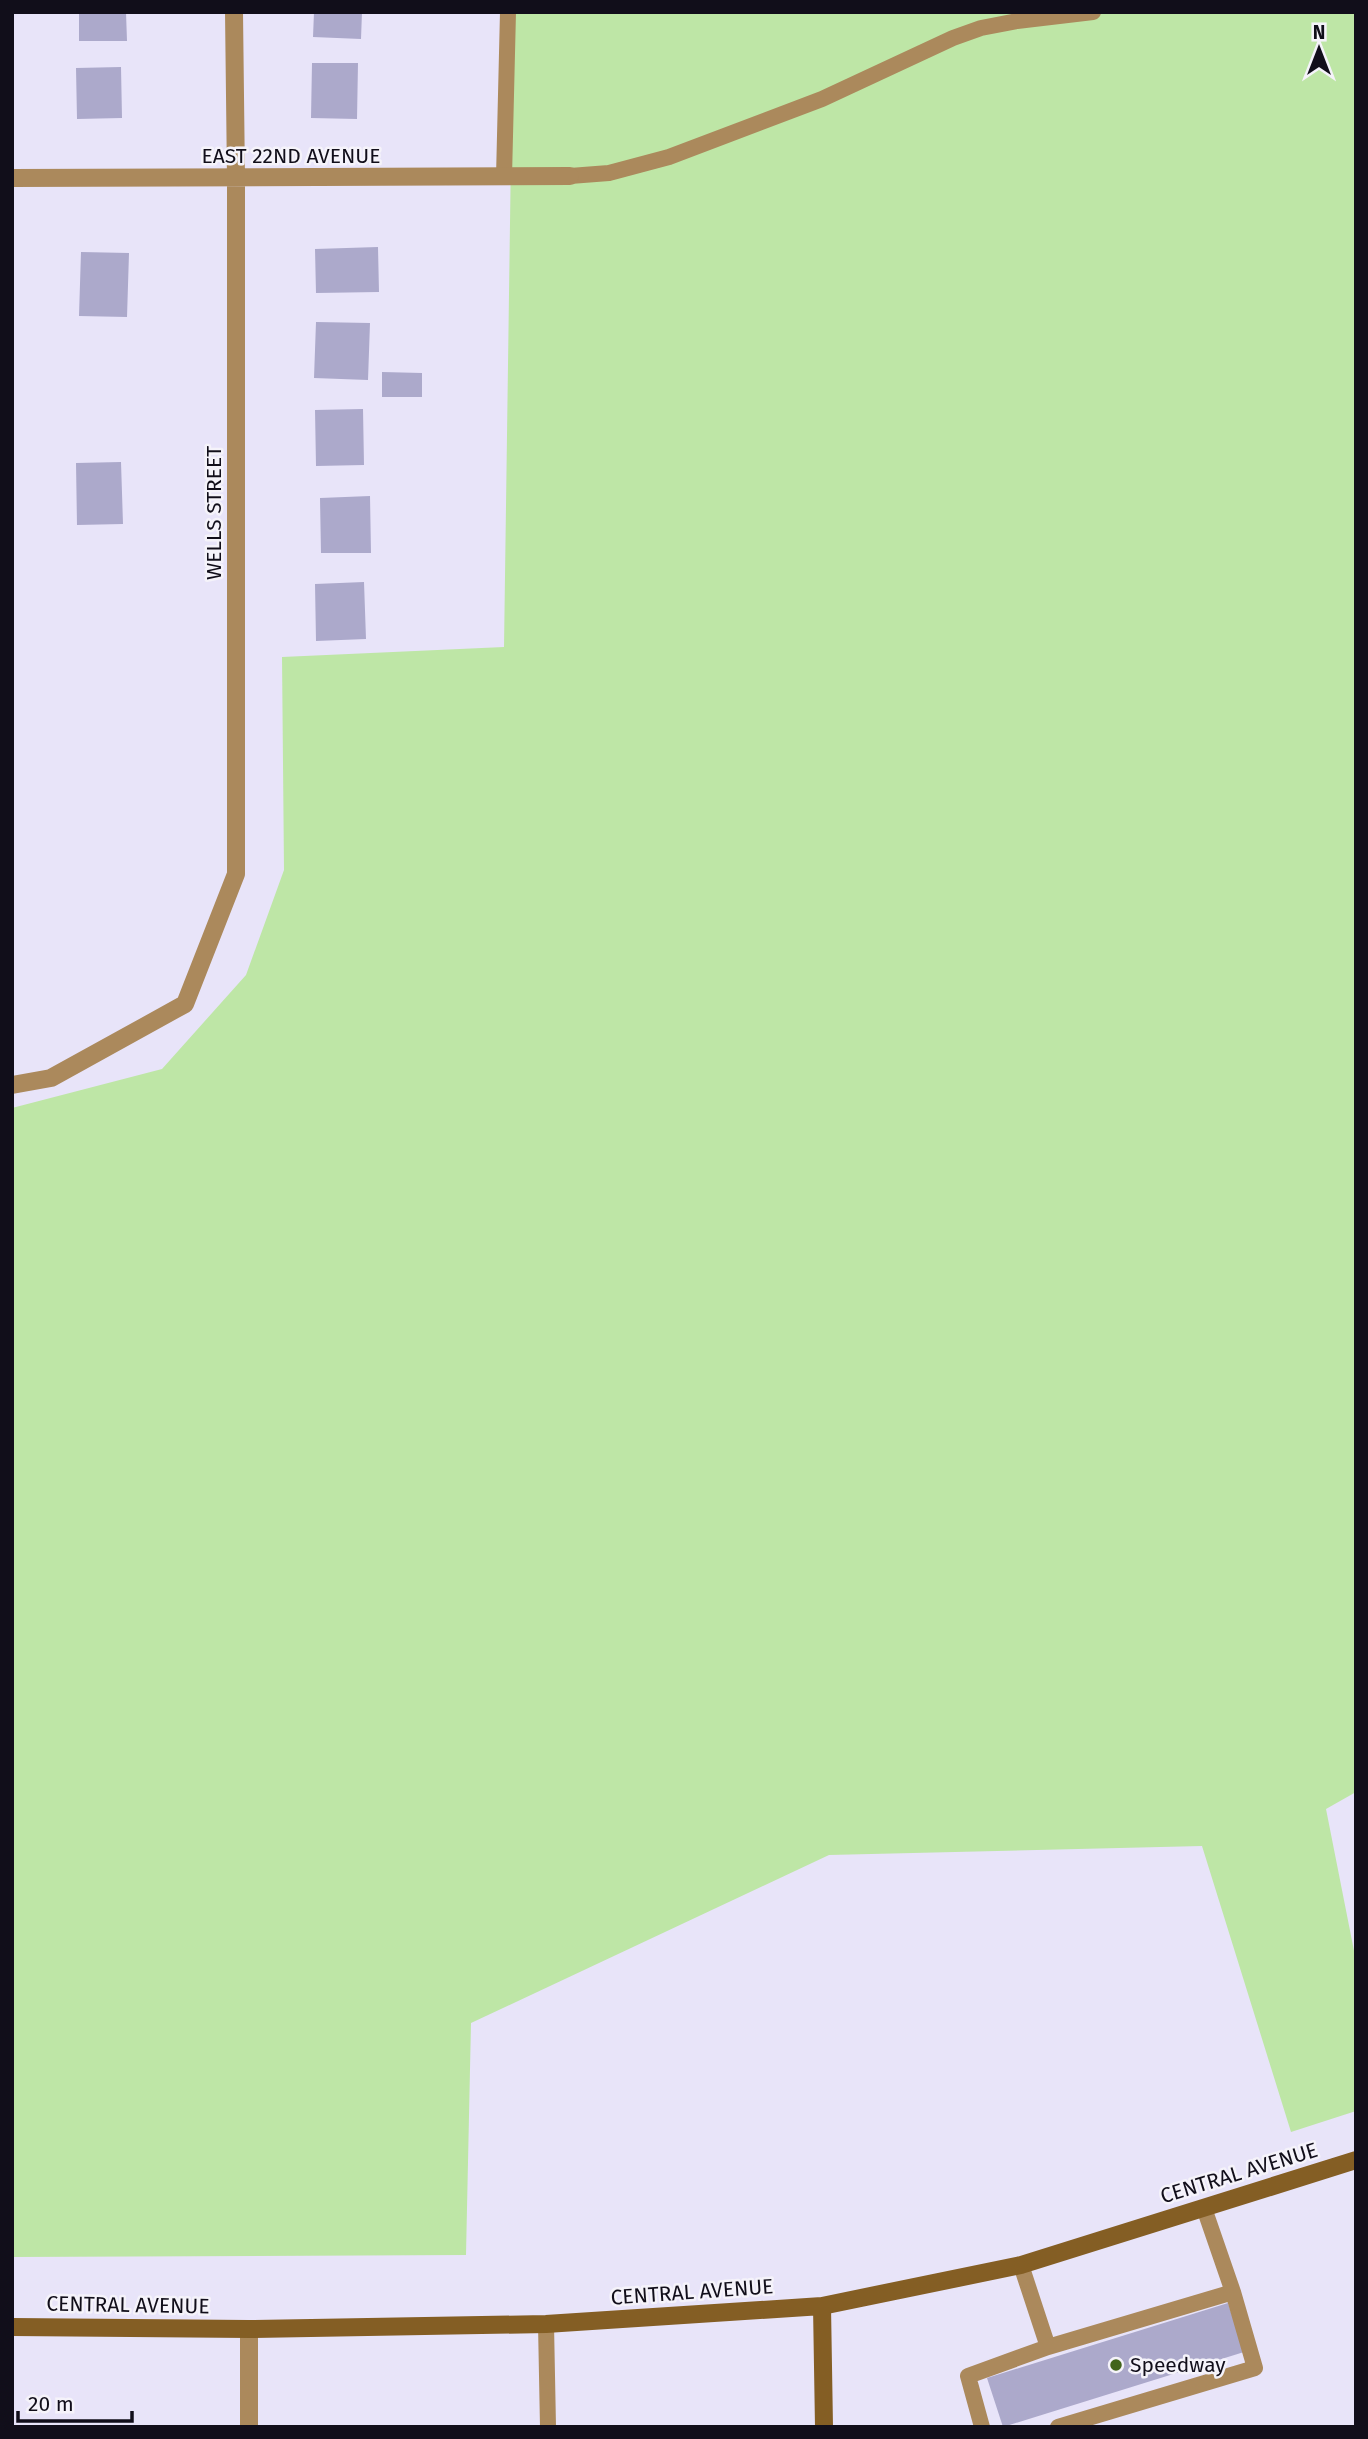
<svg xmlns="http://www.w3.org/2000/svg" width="1368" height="2439" font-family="'Fira Sans',sans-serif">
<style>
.green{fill:#bee6a6}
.building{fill:#aca9cb}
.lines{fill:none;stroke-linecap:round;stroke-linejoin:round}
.service{stroke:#ab895c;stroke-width:16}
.minor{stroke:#ab895c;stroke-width:18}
.secondary{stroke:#845e24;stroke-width:18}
.poi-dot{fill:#41641b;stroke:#f5f3fa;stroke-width:2.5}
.labels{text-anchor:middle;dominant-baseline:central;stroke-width:5;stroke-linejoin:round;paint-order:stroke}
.street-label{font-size:21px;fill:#110e1a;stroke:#f5f3fa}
.poi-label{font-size:21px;fill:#110e1a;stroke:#f5f3fa;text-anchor:start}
</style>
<rect width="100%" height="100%" fill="#e8e4f9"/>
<path class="green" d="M 513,12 L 1356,12 L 1356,1792 L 1326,1809 L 1356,1961 L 1356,2111 L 1291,2132 L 1202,1846 L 829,1855 L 471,2023 L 466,2255 L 12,2257 L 12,1108 L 162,1069 L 246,975 L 284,870 L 282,657 L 504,647 Z"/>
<path class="building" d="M 79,12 L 126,12 L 127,41 L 79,41 Z
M 314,12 L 362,12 L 361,39 L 313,37 Z
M 312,63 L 358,63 L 357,119 L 311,118 Z
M 121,67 L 122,118 L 77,119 L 76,68 Z
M 378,247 L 379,292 L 316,293 L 315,249 Z
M 81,252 L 129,253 L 127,317 L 79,316 Z
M 316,322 L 370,323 L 368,380 L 314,378 Z
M 382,372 L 422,373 L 422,397 L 382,397 Z
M 363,409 L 364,465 L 316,466 L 315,410 Z
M 121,462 L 123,524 L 77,525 L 76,463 Z
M 370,496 L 371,553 L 321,553 L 320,498 Z
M 364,582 L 366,639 L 316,641 L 315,584 Z
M 1228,2303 L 1244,2352 L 1003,2427 L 987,2378 Z"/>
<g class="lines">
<path class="service" d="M 570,176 L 609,173 L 669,157 L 822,99 L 953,38 L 981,28 L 1017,21 L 1093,12
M 504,177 L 508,12
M 1021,2265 L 1048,2347
M 546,2324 L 548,2427
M 982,2427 L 968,2376 L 1048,2347 L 1233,2292
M 1058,2427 L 1255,2368 L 1233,2292 L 1204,2208"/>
<path class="minor" d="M 12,178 L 570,176
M 12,1085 L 51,1078 L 185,1004 L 236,874 L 236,179 L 234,12
M 249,2329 L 249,2427"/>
<path class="secondary" d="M 822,2306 L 824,2427
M 12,2327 L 249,2329 L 546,2324 L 822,2306 L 1021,2265 L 1356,2160"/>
</g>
<circle class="poi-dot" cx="1116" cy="2365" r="7"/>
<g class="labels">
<g class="street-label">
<text x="291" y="156">EAST 22ND AVENUE</text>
<text transform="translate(214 513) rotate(-90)">WELLS STREET</text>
<text transform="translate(1239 2173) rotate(-17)">CENTRAL AVENUE</text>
<text transform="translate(692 2292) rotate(-4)">CENTRAL AVENUE</text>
<text transform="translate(128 2305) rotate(1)">CENTRAL AVENUE</text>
</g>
<g class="poi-label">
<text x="1130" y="2365">Speedway</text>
</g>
</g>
<rect width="1368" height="2439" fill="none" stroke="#110e1a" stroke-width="28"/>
<g transform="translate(1319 49)" stroke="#f5f3fa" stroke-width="5" paint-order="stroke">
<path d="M0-5L12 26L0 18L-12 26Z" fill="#110e1a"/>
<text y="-10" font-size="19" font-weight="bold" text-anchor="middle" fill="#110e1a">N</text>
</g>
<path d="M18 2411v10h114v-10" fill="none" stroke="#110e1a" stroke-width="3.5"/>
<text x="28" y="2411" font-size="21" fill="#110e1a" stroke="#f5f3fa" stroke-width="5" paint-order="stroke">20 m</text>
</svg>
